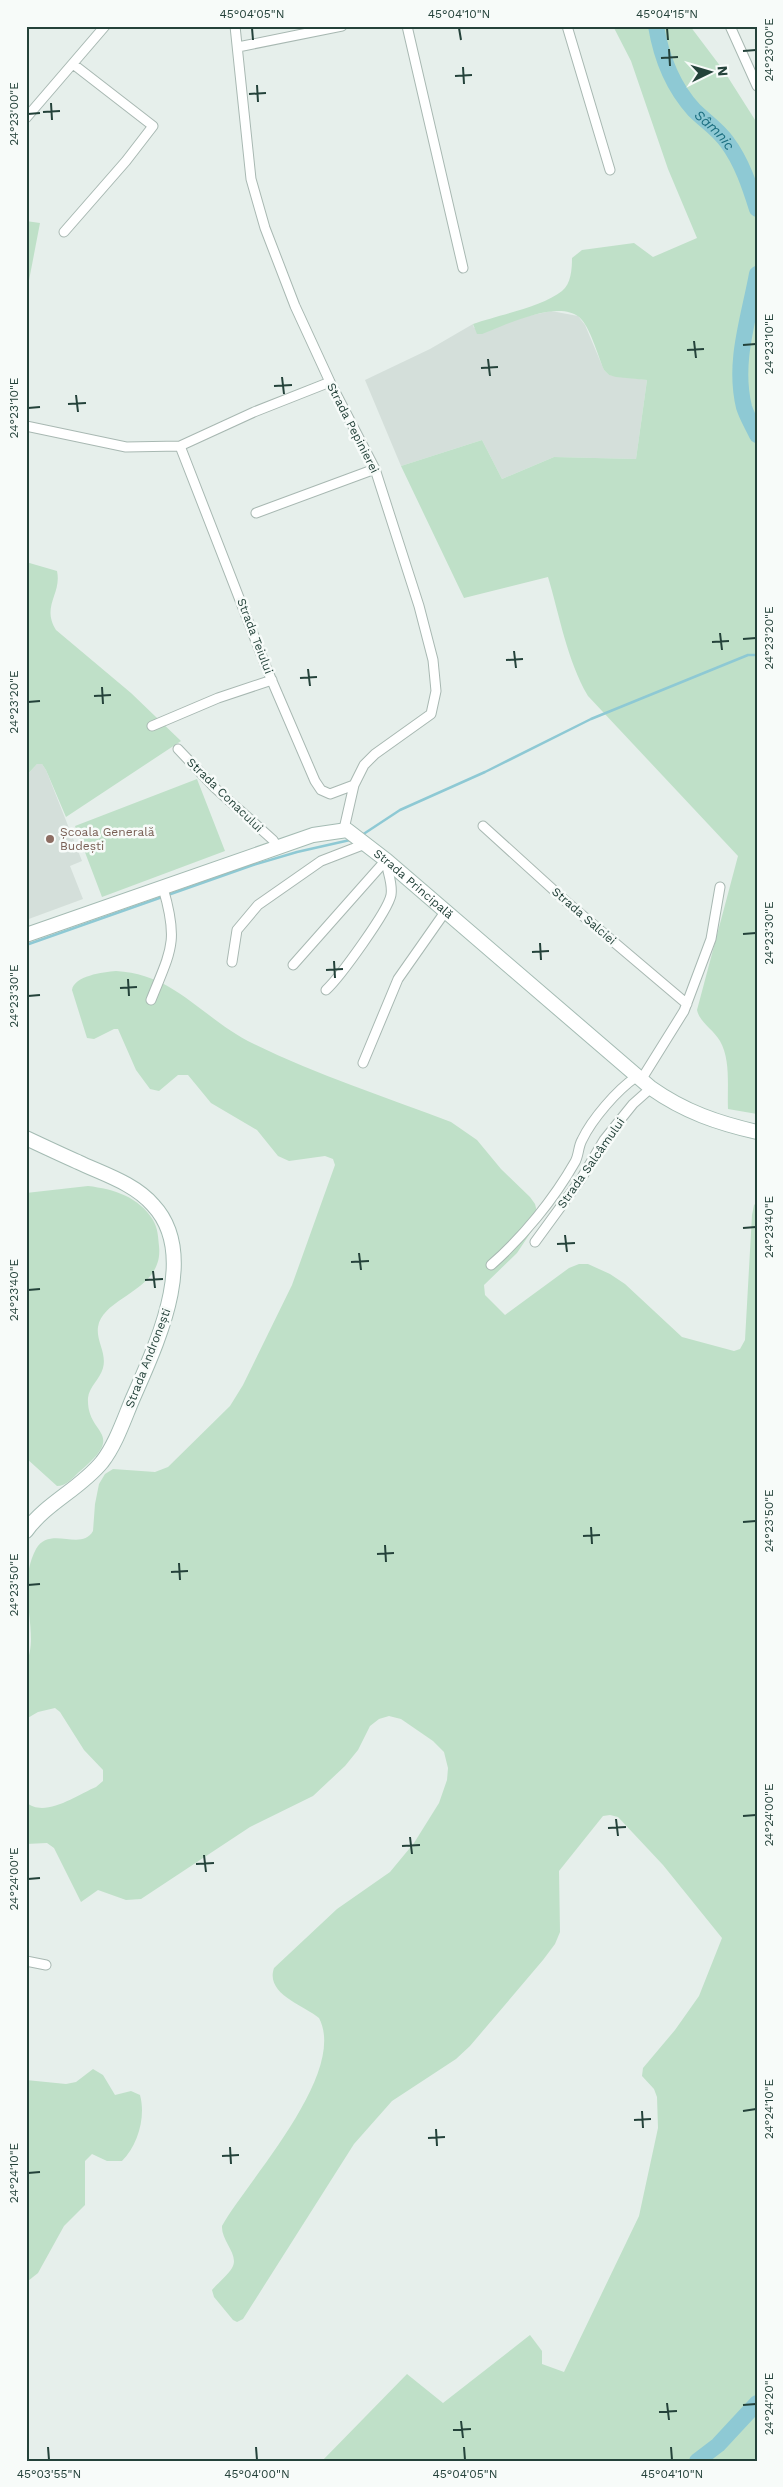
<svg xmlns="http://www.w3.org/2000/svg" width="783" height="2487" font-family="'Work Sans',sans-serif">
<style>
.built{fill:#d4dfda}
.green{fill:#bfe0c8}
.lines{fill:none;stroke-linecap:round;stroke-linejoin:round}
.stream{stroke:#8ec9d4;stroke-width:2.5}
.river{stroke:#8ec9d4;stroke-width:16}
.street-casing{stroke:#a8b8b2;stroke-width:11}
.secondary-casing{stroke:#a4bbb3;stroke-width:16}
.street{stroke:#fff;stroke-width:9}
.secondary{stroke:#fff;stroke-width:14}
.ticks{fill:none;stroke:#24423a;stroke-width:2}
.education-dot{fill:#8d6e63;stroke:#f7fbf9;stroke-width:2}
.labels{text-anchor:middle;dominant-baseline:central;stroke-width:5;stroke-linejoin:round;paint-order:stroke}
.street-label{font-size:12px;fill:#24423a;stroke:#f7fbf9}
.education-label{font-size:12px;fill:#785e54;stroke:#f7fbf9;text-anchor:start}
.water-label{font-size:14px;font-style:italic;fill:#1c6f80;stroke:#f7fbf9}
.neatline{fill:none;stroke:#24423a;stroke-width:2}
.ticks-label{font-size:12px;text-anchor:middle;fill:#24423a}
</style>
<rect width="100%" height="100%" fill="#e6efeb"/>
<path class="built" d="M 551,311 L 578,316 L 585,325 L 604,370 L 609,375 L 647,380 L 636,459 L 554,457 L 502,479 L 482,440 L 401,466 L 365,380 L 430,349 L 473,324 L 474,328 Z
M 37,764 L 42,764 L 46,770 L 82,861 L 70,866 L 83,899 L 26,920 L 26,776 Z"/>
<path class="green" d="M 613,26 L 690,26 L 724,71 L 757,123 L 757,1114 L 728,1109 C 727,1088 731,1060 720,1041 C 713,1029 700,1023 697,1010 L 738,856 L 588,696 C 567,660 560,617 548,577 L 464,598 L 401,466 L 482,440 L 502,479 L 554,457 L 636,459 L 647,380 L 616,377 L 609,375 L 604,370 C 598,356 590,326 579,317 C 557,299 504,326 482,334 L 477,334 L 473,324 C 498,315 542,307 562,291 C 571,284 572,269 572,258 L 582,250 L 634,243 L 653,257 L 697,238 L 668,169 L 631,61 Z
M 26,221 L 40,223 L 26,296 Z
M 26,562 L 57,571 C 62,594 41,606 56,630 L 131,693 L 181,741 L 66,817 L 46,770 L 42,764 L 37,764 L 26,776 Z
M 197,779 L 225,851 L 102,897 L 75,826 Z
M 116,971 C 176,974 202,1019 254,1044 C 317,1075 386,1097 451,1122 L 477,1140 L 501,1169 L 530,1197 L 535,1204 L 539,1220 L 517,1253 L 484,1285 L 485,1295 L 505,1315 L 569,1268 L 579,1264 L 588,1264 L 610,1274 L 625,1284 L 682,1337 L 734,1351 L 740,1349 L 745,1340 L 752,1215 L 754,1205 L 757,1202 L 757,2461 L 322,2461 L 407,2374 L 443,2403 L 530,2335 L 542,2351 L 542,2364 L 564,2372 L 639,2216 L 658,2128 L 657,2097 L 654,2089 L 642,2076 L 643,2068 L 675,2030 L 699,1996 L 722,1938 L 663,1865 L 618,1817 L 610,1815 L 603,1816 L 559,1871 L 560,1932 L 555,1944 L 543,1960 L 470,2046 L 456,2059 L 392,2101 L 354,2144 L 243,2319 L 237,2322 L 233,2320 L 214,2297 L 212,2290 C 218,2283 227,2276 232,2268 C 240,2255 221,2241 222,2226 C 248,2180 348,2073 319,2018 C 303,2005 265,1994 274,1968 L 337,1909 L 390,1872 L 414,1843 L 439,1803 L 447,1780 L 448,1768 L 444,1752 L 433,1741 L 401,1719 L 389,1716 L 379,1719 L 370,1726 L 358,1750 L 345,1766 L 313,1796 L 250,1827 L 141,1899 L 126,1900 L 98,1890 L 81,1902 L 54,1848 L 47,1843 L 26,1844 L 26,1802 C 44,1819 77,1795 96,1787 L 103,1781 L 103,1770 L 84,1750 L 60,1712 L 55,1708 L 38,1712 L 26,1719 L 26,1663 C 41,1634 15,1588 36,1549 C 50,1525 81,1552 93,1531 L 95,1504 L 99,1484 L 105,1474 L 113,1469 L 155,1472 L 168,1467 L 230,1406 L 243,1385 L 292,1285 L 335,1165 L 333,1159 L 325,1156 L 289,1161 L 278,1156 L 257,1130 L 211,1103 L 188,1075 L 178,1075 L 159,1091 L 150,1089 L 136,1070 L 118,1029 L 114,1029 L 94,1039 L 87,1038 L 72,990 C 74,976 103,972 116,971 Z
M 88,1186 C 114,1189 139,1197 153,1220 C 158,1229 158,1236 159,1246 C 164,1291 103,1296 98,1327 C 96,1341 107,1353 103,1368 C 100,1379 89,1387 88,1398 C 86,1437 129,1430 79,1472 C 73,1478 66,1486 57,1486 L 26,1458 L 26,1193 Z
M 93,2069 L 103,2075 L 115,2095 L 131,2091 L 140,2095 C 146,2117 138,2145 122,2161 L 107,2161 L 92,2154 L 85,2161 L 85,2205 L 64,2226 L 38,2273 L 28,2281 L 26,2280 L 26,2080 L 66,2084 L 76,2082 Z"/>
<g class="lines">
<path class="stream" d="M 362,835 L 400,810 L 485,772 L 591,719 L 748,655 L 757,655
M 26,945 L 253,865 L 297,852 L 350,840"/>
<g class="river">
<path id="s1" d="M 656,26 C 661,56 673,87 694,110 C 705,121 718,129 727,142 C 742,162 750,187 757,209"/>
<path d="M 757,274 C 749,318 733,362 744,407 C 747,417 753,426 757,435"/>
<path d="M 697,2461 L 718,2445 L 757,2403"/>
</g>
<defs>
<path id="street" d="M 235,26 L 251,179 L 265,228 L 295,306 L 330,382 L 375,469 L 419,606 L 433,660 L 436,691 L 431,714 L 375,754 L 364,765 L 354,785 L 344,829
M 407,26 L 463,268
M 567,26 L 610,170
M 730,26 L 757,86
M 238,47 L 342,26
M 26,118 L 105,26
M 64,232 L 126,161 L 153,126 L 73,64
M 26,426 L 126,447 L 180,446 L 254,412 L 330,382
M 180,446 L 266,667 L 315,781 L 321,790 L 330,794 L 354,785
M 256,513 L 375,469
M 152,726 L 218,698 L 272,680
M 178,749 L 215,788 L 273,840 L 277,847
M 483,826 L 569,904 L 687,1004
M 232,962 L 237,930 L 258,905 L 321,861 L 365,844
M 293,965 L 386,860
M 326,990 C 340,977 388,911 391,895 C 393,883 387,872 386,860
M 151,1000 C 171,950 179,942 163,888
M 363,1063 L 398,979 L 445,912
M 641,1080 L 684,1011 L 711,939 L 720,887
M 535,1242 L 581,1179 L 604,1140 L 633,1104 L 651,1088
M 491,1265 C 523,1237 554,1199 575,1162 C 579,1155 578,1147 582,1140 C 592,1119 617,1090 636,1077
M 26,1961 L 46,1965"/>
<g id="secondary">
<path id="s2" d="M 26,935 L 313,835 L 347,830 L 386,860 L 651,1088 C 685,1112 718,1123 757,1132"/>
<path d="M 26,1138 C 43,1146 60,1154 78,1162 C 103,1174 134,1183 153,1205 C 200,1255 156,1345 133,1398 C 124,1419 116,1444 102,1462 C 80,1489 46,1503 26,1531"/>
</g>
</defs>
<use href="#street" class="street-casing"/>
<use href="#secondary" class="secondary-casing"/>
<use href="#street" class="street"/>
<use href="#secondary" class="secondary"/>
</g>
<path class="ticks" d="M 252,28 L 253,40M 459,28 L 461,40M 667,28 L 668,40M 669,49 L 670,66M 743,51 L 756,50M 661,58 L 678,57M 463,67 L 464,84M 455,76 L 472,75M 257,85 L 258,102M 249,94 L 266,93M 51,103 L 52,120M 43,112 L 60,111M 28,114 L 40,113M 694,341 L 696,358M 743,345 L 756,344M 687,350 L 704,349M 488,359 L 490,376M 481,368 L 498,367M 282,377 L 284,394M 274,386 L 292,385M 76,395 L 78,412M 68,404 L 86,403M 28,408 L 40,407M 720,633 L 722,650M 743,639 L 756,638M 712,642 L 729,641M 514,651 L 516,668M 506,660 L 523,659M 308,669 L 310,686M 300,678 L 317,677M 102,687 L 103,704M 94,696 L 111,695M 28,702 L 40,701M 743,934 L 756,933M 540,943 L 541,960M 532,952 L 549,951M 334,961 L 335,978M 326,970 L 343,969M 128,979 L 129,996M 120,988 L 137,987M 28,996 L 40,995M 743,1228 L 756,1227M 565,1235 L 567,1252M 557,1244 L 575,1243M 359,1253 L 361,1270M 351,1262 L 369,1261M 153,1271 L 155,1288M 145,1280 L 163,1279M 28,1290 L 40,1289M 743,1522 L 756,1521M 591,1527 L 592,1544M 583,1536 L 600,1535M 385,1545 L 386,1562M 377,1554 L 394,1553M 179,1563 L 180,1580M 171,1572 L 188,1571M 28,1585 L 40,1584M 743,1816 L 756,1815M 616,1819 L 618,1836M 608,1828 L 626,1827M 410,1837 L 412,1854M 402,1846 L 420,1845M 204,1855 L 206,1872M 196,1864 L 214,1863M 28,1879 L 40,1878M 642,2111 L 643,2128M 743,2111 L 756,2109M 634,2120 L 651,2119M 436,2129 L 437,2146M 428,2138 L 445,2137M 230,2147 L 231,2164M 222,2156 L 239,2155M 28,2173 L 40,2172M 667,2403 L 669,2420M 743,2405 L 756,2404M 659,2412 L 677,2411M 461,2421 L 463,2438M 453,2430 L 471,2429M 48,2447 L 49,2460M 256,2447 L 257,2460M 464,2447 L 465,2460M 671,2447 L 672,2460"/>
<circle class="education-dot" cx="50" cy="839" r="5"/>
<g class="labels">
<g class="street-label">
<text transform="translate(353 428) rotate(63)">Strada Pepinierei</text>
<text transform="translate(255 636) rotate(69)">Strada Teiului</text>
<text transform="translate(225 795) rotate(44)">Strada Conacului</text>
<text stroke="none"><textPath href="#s2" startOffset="424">Strada Principală</textPath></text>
<text transform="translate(584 916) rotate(41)">Strada Salciei</text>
<text transform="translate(591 1163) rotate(-55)">Strada Salcâmului</text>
<text transform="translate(148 1358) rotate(-69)">Strada Andronești</text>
</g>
<g class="education-label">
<text x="60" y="832">Școala Generală<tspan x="60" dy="14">Budești</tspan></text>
</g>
<g class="water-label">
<text stroke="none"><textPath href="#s1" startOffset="122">Sâmnic</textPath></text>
</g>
</g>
<rect width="783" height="2487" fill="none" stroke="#f7fbf9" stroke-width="55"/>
<g transform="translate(710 72) rotate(85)" stroke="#f7fbf9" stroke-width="4" paint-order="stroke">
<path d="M0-4L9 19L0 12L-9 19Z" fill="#24423a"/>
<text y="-8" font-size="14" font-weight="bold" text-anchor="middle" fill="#24423a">N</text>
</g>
<rect x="28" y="28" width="728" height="2432" class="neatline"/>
<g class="ticks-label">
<text x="252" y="18">45°04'05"N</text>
<text x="459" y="18">45°04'10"N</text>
<text x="667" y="18">45°04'15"N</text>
<text transform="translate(769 50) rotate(-90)" y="4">24°23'00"E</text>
<text transform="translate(14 114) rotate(-90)" y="4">24°23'00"E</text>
<text transform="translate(769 344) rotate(-90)" y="4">24°23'10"E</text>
<text transform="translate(14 408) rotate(-90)" y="4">24°23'10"E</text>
<text transform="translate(769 638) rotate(-90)" y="4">24°23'20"E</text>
<text transform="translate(14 702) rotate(-90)" y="4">24°23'20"E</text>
<text transform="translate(769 933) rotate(-90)" y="4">24°23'30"E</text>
<text transform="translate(14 996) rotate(-90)" y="4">24°23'30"E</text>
<text transform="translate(769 1227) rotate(-90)" y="4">24°23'40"E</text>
<text transform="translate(14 1290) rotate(-90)" y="4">24°23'40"E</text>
<text transform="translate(769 1521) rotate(-90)" y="4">24°23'50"E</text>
<text transform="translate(14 1585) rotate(-90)" y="4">24°23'50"E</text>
<text transform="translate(769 1815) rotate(-90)" y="4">24°24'00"E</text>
<text transform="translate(14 1879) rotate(-90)" y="4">24°24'00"E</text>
<text transform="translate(769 2109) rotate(-90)" y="4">24°24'10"E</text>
<text transform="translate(14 2173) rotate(-90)" y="4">24°24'10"E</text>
<text transform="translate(769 2404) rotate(-90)" y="4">24°24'20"E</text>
<text x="49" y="2478">45°03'55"N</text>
<text x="257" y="2478">45°04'00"N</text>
<text x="465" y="2478">45°04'05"N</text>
<text x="672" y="2478">45°04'10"N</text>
</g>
</svg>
